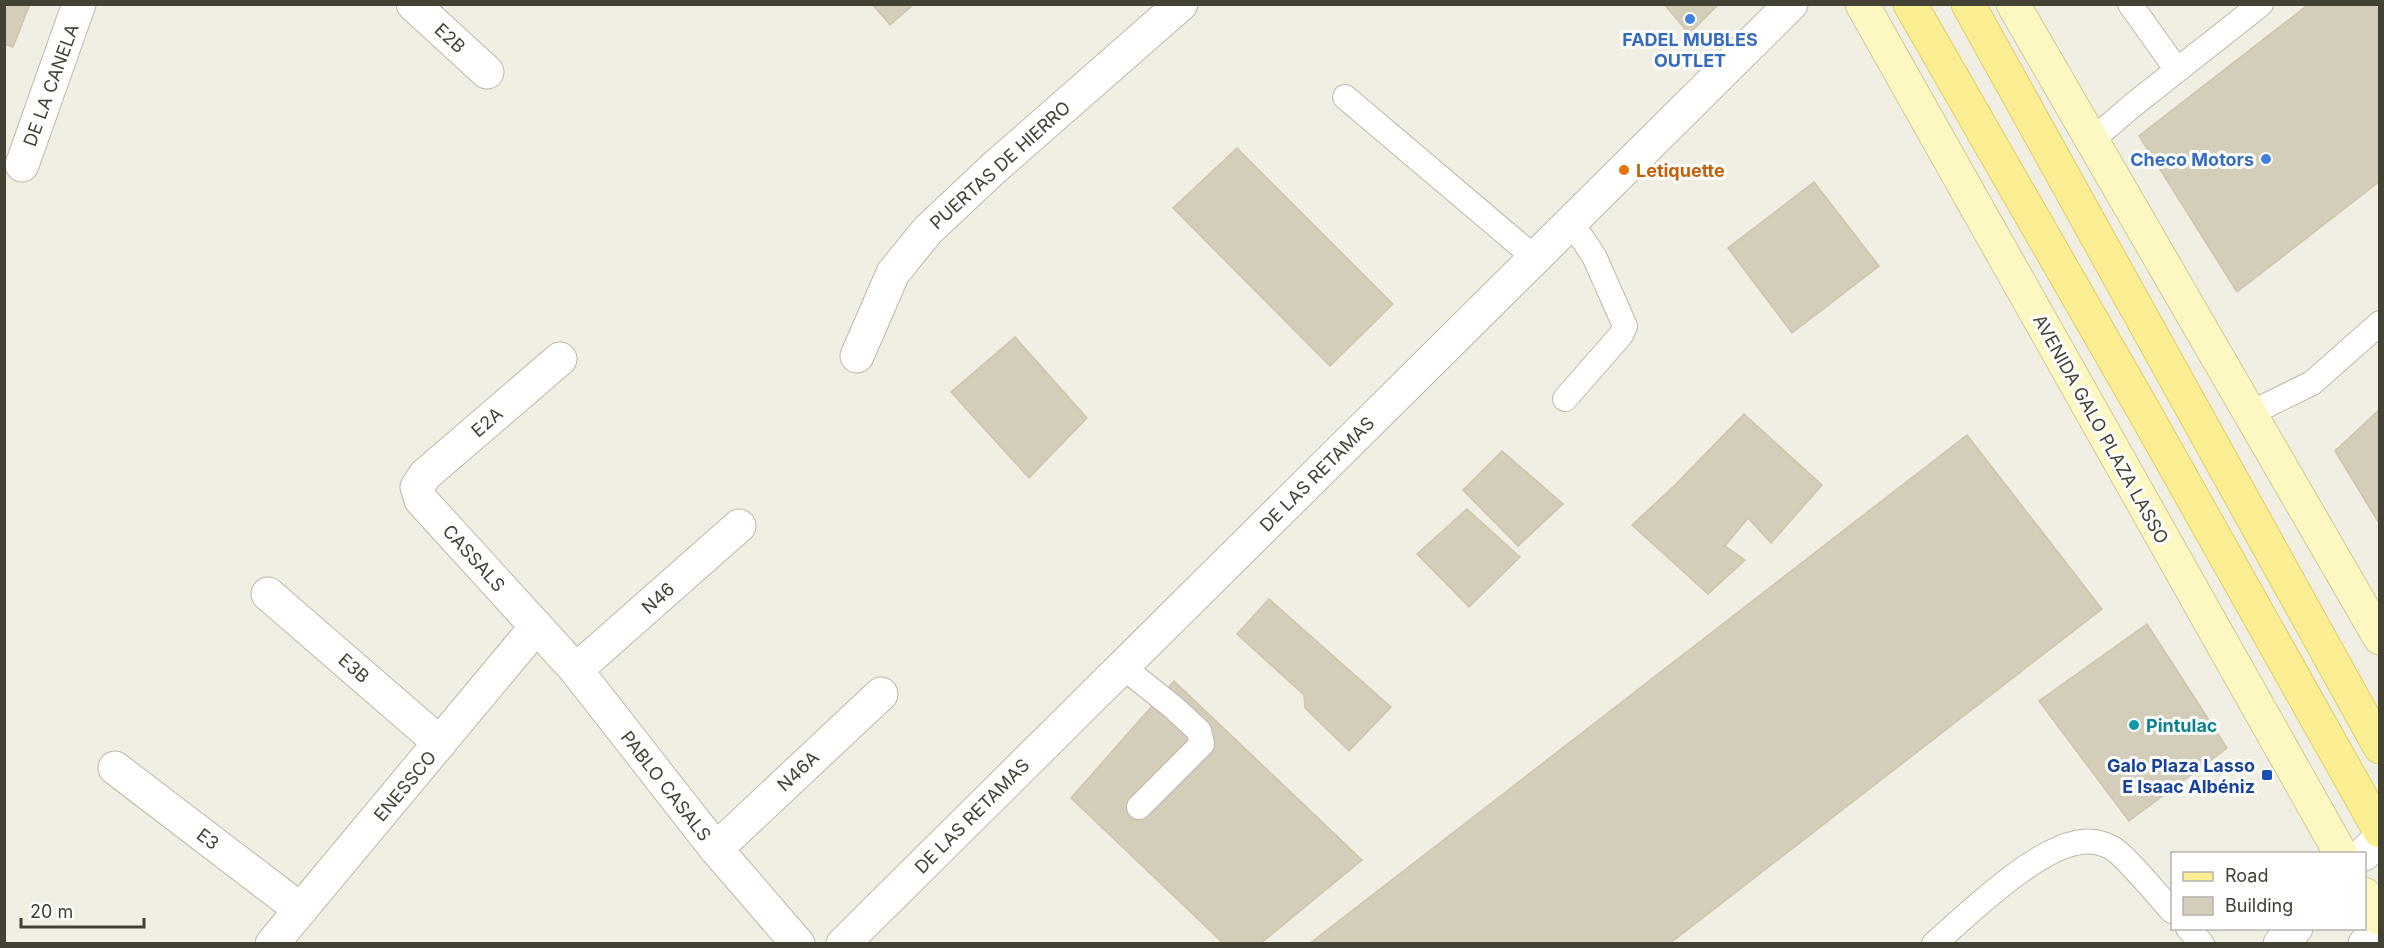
<svg xmlns="http://www.w3.org/2000/svg" width="2384" height="948" font-family="Inter,sans-serif">
<style>
.building{fill:#d3cdba;stroke:#cdc6ad;stroke-width:1.5}
.lines{fill:none;stroke-linecap:round;stroke-linejoin:round}
.service-casing{stroke:#bcb8a7;stroke-width:26}
.minor-casing{stroke:#bcb8a7;stroke-width:35}
.tertiary-casing{stroke:#bcb8a7;stroke-width:35}
.secondary-casing{stroke:#d1ca95;stroke-width:35}
.primary-casing{stroke:#e0ce64;stroke-width:35}
.service{stroke:#fff;stroke-width:24}
.minor{stroke:#fff;stroke-width:33}
.tertiary{stroke:#fff;stroke-width:33}
.secondary{stroke:#fdf8c2;stroke-width:33}
.primary{stroke:#fbee93;stroke-width:33}
.shop-dot{fill:#3f7fe0;stroke:#fff;stroke-width:2}
.food-dot{fill:#e8710a;stroke:#fff;stroke-width:2}
.culture-dot{fill:#0f9aa8;stroke:#fff;stroke-width:2}
.transit-dot{fill:#1a4fb4;stroke:#fff;stroke-width:2}
.labels{text-anchor:middle;dominant-baseline:central;stroke-width:6;stroke-linejoin:round;paint-order:stroke}
.street-label{font-size:18px;fill:#434034;stroke:#fff}
.shop-label{font-size:18px;font-weight:bold;fill:#366cbe;stroke:#fff}
.food-label{font-size:18px;font-weight:bold;fill:#c56008;stroke:#fff;text-anchor:start}
.culture-label{font-size:18px;font-weight:bold;fill:#0d838f;stroke:#fff;text-anchor:start}
.transit-label{font-size:18px;font-weight:bold;fill:#164399;stroke:#fff;text-anchor:end}
</style>
<rect width="100%" height="100%" fill="#f1efe4"/>
<path class="building" d="M 4,4 L 30,4 L 13,47 L 4,44 Z
M 872,4 L 914,4 L 890,25 Z
M 1664,4 L 1719,4 L 1689,34 Z
M 2309,4 L 2380,4 L 2380,181 L 2237,292 L 2139,136 Z
M 1237,148 L 1393,304 L 1330,366 L 1173,208 Z
M 1814,182 L 1879,266 L 1792,333 L 1728,248 Z
M 1015,337 L 1087,418 L 1029,478 L 951,392 Z
M 2380,409 L 2380,525 L 2335,451 Z
M 1744,414 L 1822,485 L 1771,543 L 1748,518 L 1725,546 L 1745,560 L 1708,594 L 1632,525 L 1675,485 Z
M 1967,435 L 2102,609 L 1669,944 L 1309,944 Z
M 1502,451 L 1563,504 L 1518,546 L 1463,490 Z
M 1467,509 L 1520,557 L 1469,607 L 1417,554 Z
M 1269,599 L 1391,707 L 1349,751 L 1305,708 L 1304,695 L 1237,634 Z
M 2147,624 L 2227,748 L 2129,821 L 2039,701 Z
M 1174,681 L 1362,860 L 1260,944 L 1224,944 L 1071,798 Z"/>
<g class="lines">
<defs>
<path id="service" d="M 2130,4 L 2177,70
M 1345,97 L 1535,258
M 2091,141 L 2133,105 L 2261,4
M 1565,399 L 1621,335 L 1625,326 L 1594,256 L 1571,222
M 2249,414 L 2312,383 L 2380,323
M 1123,667 L 1173,707 L 1199,731 L 1202,744 L 1139,807
M 2188,928 L 2202,944
M 1934,944 C 1968,914 2033,851 2076,843 C 2088,840 2101,842 2112,848 C 2125,855 2160,898 2172,911"/>
<path id="minor" d="M 413,4 L 487,72
M 22,165 L 79,4
M 857,356 L 893,273 L 928,230 L 994,168 L 1181,4
M 560,359 L 425,475 L 417,487 L 421,500 L 576,670 L 716,849 L 798,944
M 268,594 L 440,743
M 576,670 L 739,526
M 115,768 L 301,910
M 716,849 L 881,694
M 272,944 L 536,627
M 843,944 L 1791,4"/>
<path id="tertiary" d="M 2364,854 L 2380,838
M 2280,944 L 2296,928
M 2365,944 L 2380,929"/>
<path id="secondary" d="M 1862,4 L 2341,854
M 2013,4 L 2380,638
M 2364,894 L 2380,919"/>
<path id="primary" d="M 1910,4 L 2145,413 L 2380,831
M 1968,4 L 2380,747"/>
</defs>
<use href="#service" class="service-casing"/>
<use href="#minor" class="minor-casing"/>
<use href="#tertiary" class="tertiary-casing"/>
<use href="#secondary" class="secondary-casing"/>
<use href="#primary" class="primary-casing"/>
<use href="#service" class="service"/>
<use href="#minor" class="minor"/>
<use href="#tertiary" class="tertiary"/>
<use href="#secondary" class="secondary"/>
<use href="#primary" class="primary"/>
</g>
<g class="shop-dot">
<circle cx="1690" cy="19" r="6"/>
<circle cx="2266" cy="159" r="6"/>
</g>
<circle class="food-dot" cx="1624" cy="170" r="6"/>
<circle class="culture-dot" cx="2134" cy="725" r="6"/>
<rect class="transit-dot" x="2261" y="769" width="12" height="12" rx="3"/>
<g class="labels">
<g class="street-label">
<text transform="translate(450 38) rotate(42)">E2B</text>
<text transform="translate(51 85) rotate(-70)">DE LA CANELA</text>
<text transform="translate(1000 165) rotate(-42)">PUERTAS DE HIERRO</text>
<text transform="translate(487 422) rotate(-41)">E2A</text>
<text transform="translate(2101 429) rotate(61)">AVENIDA GALO PLAZA LASSO</text>
<text transform="translate(1317 474) rotate(-45)">DE LAS RETAMAS</text>
<text transform="translate(474 558) rotate(48)">CASSALS</text>
<text transform="translate(658 598) rotate(-42)">N46</text>
<text transform="translate(354 668) rotate(41)">E3B</text>
<text transform="translate(798 771) rotate(-43)">N46A</text>
<text transform="translate(405 786) rotate(-50)">ENESSCO</text>
<text transform="translate(666 786) rotate(52)">PABLO CASALS</text>
<text transform="translate(972 816) rotate(-45)">DE LAS RETAMAS</text>
<text transform="translate(208 839) rotate(37)">E3</text>
</g>
<g class="shop-label">
<text x="1690" y="39">FADEL MUBLES<tspan x="1690" dy="21">OUTLET</tspan></text>
<text x="2254" y="159" text-anchor="end">Checo Motors</text>
</g>
<g class="food-label">
<text x="1636" y="170">Letiquette</text>
</g>
<g class="culture-label">
<text x="2146" y="725">Pintulac</text>
</g>
<g class="transit-label">
<text x="2255" y="765">Galo Plaza Lasso<tspan x="2255" dy="21">E Isaac Albéniz</tspan></text>
</g>
</g>
<rect width="2384" height="948" fill="none" stroke="#434034" stroke-width="12"/>
<rect x="2171" y="852" width="195" height="78" fill="#ffffff" stroke="#b4b3ae" stroke-width="1.5"/>
<rect x="2183" y="872" width="30" height="9" fill="#fbee93" stroke="#b4b3ae" stroke-width="1.5"/>
<text x="2225" y="882" font-size="18" fill="#434034">Road</text>
<rect x="2183" y="897" width="30" height="18" fill="#d3cdba" stroke="#b4b3ae" stroke-width="1.5"/>
<text x="2225" y="912" font-size="18" fill="#434034">Building</text>
<path d="M21 918v9h123v-9" fill="none" stroke="#434034" stroke-width="3"/>
<text x="30" y="918" font-size="18" fill="#434034" stroke="#ffffff" stroke-width="4.5" paint-order="stroke">20 m</text>
</svg>
